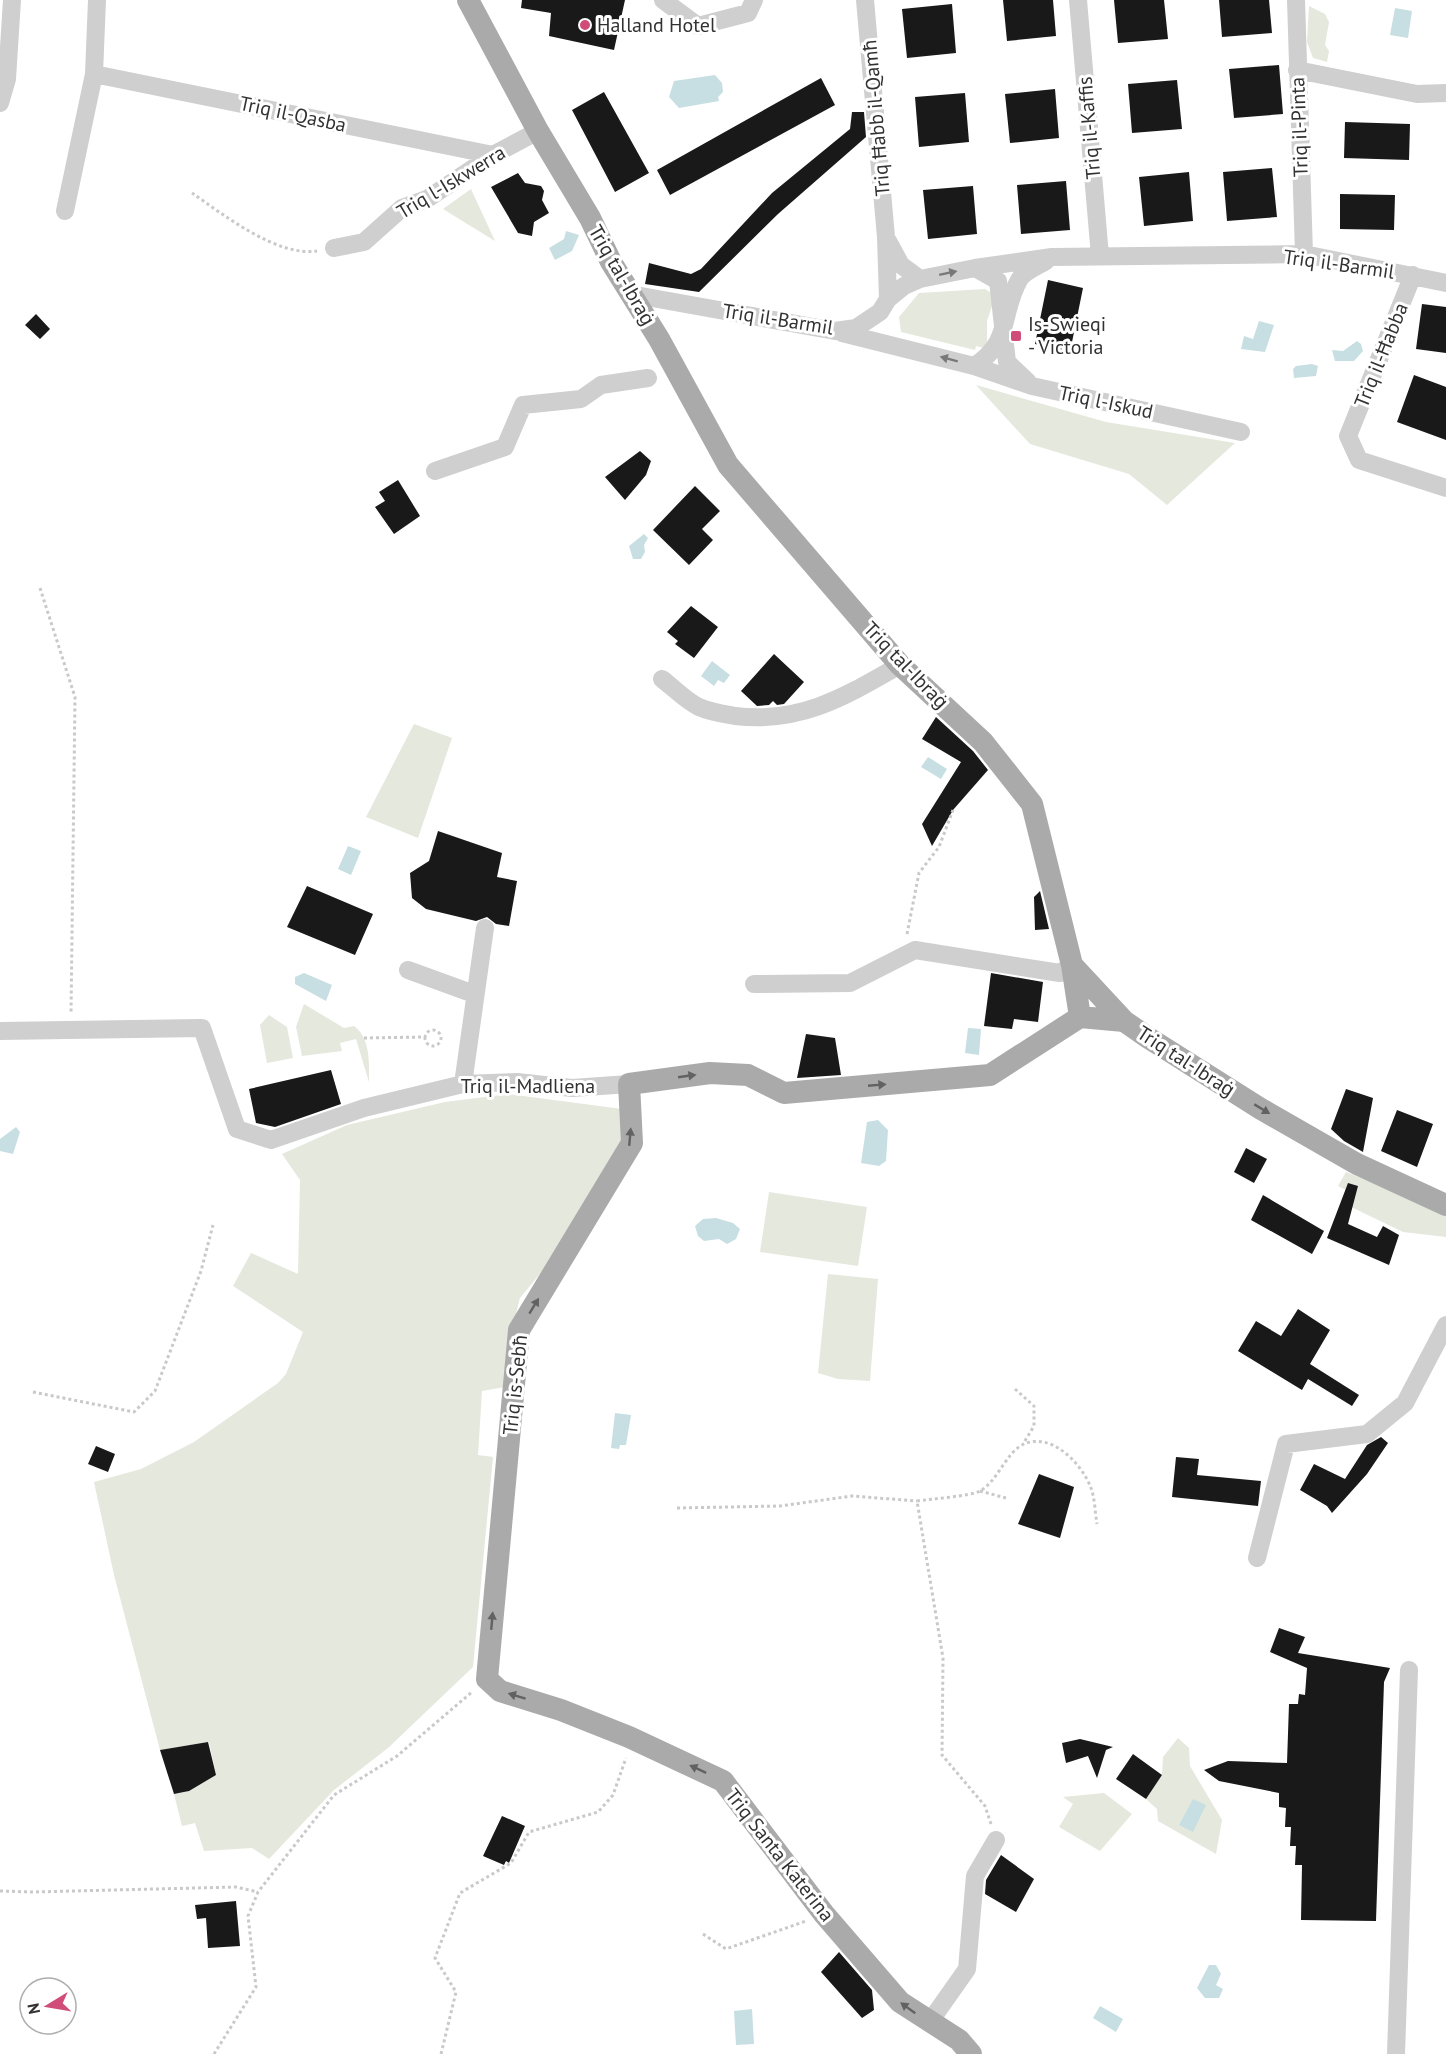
<svg xmlns="http://www.w3.org/2000/svg" width="1446" height="2054" font-family="'PT Sans',sans-serif">
<style>
.green{fill:#e5e8dd}
.water{fill:#c7dfe2}
.building{fill:#191919}
.lines{fill:none;stroke-linecap:round;stroke-linejoin:round}
.path{stroke:#c9c9c9;stroke-width:3;stroke-dasharray:3 3;stroke-linecap:butt}
.minor{stroke:#cfcfcf;stroke-width:18}
.major{stroke:#aaa;stroke-width:22}
.oneway{fill:#797979}
.oneway2{fill:#626262}
.poi-dot{fill:#d14d79;stroke:#fff;stroke-width:2}
.labels{text-anchor:middle;dominant-baseline:central;stroke-width:6;stroke-linejoin:round;paint-order:stroke}
.poi-label{font-size:20px;fill:#323232;stroke:#fff;text-anchor:start}
.street-label{font-size:20px;fill:#323232;stroke:#fff}
</style>
<rect width="100%" height="100%" fill="#fff"/>
<path class="green" d="M 1309,6 L 1325,14 L 1329,22 L 1325,45 L 1329,51 L 1327,62 L 1313,58 L 1307,42 Z
M 471,189 L 495,241 L 443,209 Z
M 985,289 L 993,294 L 993,303 L 987,321 L 987,345 L 984,348 L 976,346 L 975,350 L 901,332 L 899,317 L 919,293 Z
M 976,385 L 1106,422 L 1235,443 L 1167,505 L 1129,474 L 1030,444 Z
M 414,724 L 452,738 L 418,838 L 366,817 Z
M 304,1004 L 344,1028 L 354,1026 C 371,1039 369,1063 369,1082 L 356,1039 L 340,1043 L 342,1051 L 302,1056 L 296,1027 Z
M 269,1015 L 287,1027 L 293,1058 L 267,1063 L 260,1025 Z
M 508,1094 L 622,1109 L 621,1153 L 563,1246 L 520,1298 L 511,1333 L 505,1387 L 482,1391 L 478,1455 L 493,1457 L 473,1667 L 388,1748 L 334,1790 L 269,1859 L 252,1848 L 204,1851 L 195,1823 L 182,1826 L 174,1794 L 186,1792 L 216,1775 L 209,1742 L 160,1750 L 114,1575 L 94,1482 L 141,1469 L 194,1442 L 278,1383 L 286,1374 L 303,1332 L 233,1286 L 251,1253 L 298,1274 L 300,1180 L 282,1154 L 347,1125 L 445,1102 Z
M 1346,1172 L 1446,1213 L 1446,1237 L 1403,1232 L 1345,1204 L 1350,1192 L 1338,1186 Z
M 769,1192 L 867,1207 L 858,1266 L 760,1252 Z
M 828,1274 L 878,1279 L 870,1381 L 838,1379 L 818,1373 Z
M 1178,1738 L 1189,1748 L 1190,1766 L 1222,1820 L 1216,1854 L 1158,1821 L 1157,1809 L 1146,1799 L 1162,1775 L 1163,1757 Z
M 1104,1793 L 1132,1814 L 1100,1851 L 1059,1827 L 1073,1804 L 1063,1797 Z"/>
<path class="water" d="M 1395,8 L 1412,11 L 1408,38 L 1390,35 Z
M 715,75 L 722,83 L 723,92 L 718,97 L 719,101 L 679,108 L 669,97 L 674,81 Z
M 566,231 L 579,235 L 572,251 L 555,260 L 549,248 L 564,239 Z
M 1259,321 L 1274,325 L 1265,352 L 1241,349 L 1244,336 L 1253,339 Z
M 1357,341 L 1361,344 L 1363,351 L 1354,361 L 1335,361 L 1332,350 L 1343,351 Z
M 1312,364 L 1318,366 L 1316,376 L 1294,378 L 1293,369 L 1296,366 Z
M 644,534 L 648,538 L 644,545 L 645,552 L 641,559 L 633,559 L 629,546 Z
M 712,661 L 730,675 L 724,683 L 718,680 L 714,686 L 701,676 Z
M 928,757 L 947,769 L 941,779 L 921,767 Z
M 348,846 L 361,851 L 351,875 L 338,869 Z
M 304,973 L 332,985 L 326,1001 L 295,984 L 295,977 Z
M 968,1028 L 981,1029 L 979,1055 L 965,1053 Z
M 878,1120 L 888,1130 L 886,1161 L 879,1166 L 861,1163 L 867,1122 Z
M 16,1127 L 20,1132 L 13,1154 L 0,1151 L 0,1139 Z
M 716,1218 L 733,1223 L 740,1229 L 736,1239 L 727,1244 L 719,1239 L 704,1241 L 698,1236 L 695,1226 L 703,1219 Z
M 615,1413 L 631,1415 L 626,1445 L 620,1445 L 619,1449 L 611,1448 Z
M 1193,1799 L 1206,1805 L 1193,1832 L 1179,1825 Z
M 1209,1965 L 1216,1965 L 1221,1974 L 1216,1985 L 1223,1989 L 1219,1998 L 1205,1998 L 1197,1988 Z
M 1100,2006 L 1123,2019 L 1116,2032 L 1093,2018 Z
M 752,2009 L 754,2044 L 736,2045 L 734,2011 Z"/>
<path class="building" d="M 522,0 L 625,0 L 614,50 L 549,36 L 551,13 L 521,8 Z
M 1003,0 L 1053,0 L 1056,36 L 1007,41 Z
M 1114,0 L 1164,0 L 1168,39 L 1118,43 Z
M 1219,0 L 1269,0 L 1272,33 L 1222,37 Z
M 952,4 L 956,53 L 907,58 L 902,9 Z
M 1279,65 L 1283,114 L 1234,118 L 1229,69 Z
M 821,78 L 835,105 L 670,195 L 657,170 Z
M 1177,80 L 1182,129 L 1132,133 L 1128,84 Z
M 1055,89 L 1059,138 L 1010,143 L 1005,94 Z
M 604,92 L 649,173 L 615,192 L 572,110 Z
M 965,93 L 969,142 L 919,147 L 915,97 Z
M 852,112 L 864,112 L 866,137 L 778,214 L 699,292 L 645,284 L 649,263 L 691,274 L 701,269 L 772,193 L 850,129 Z
M 1345,122 L 1410,124 L 1409,160 L 1344,158 Z
M 1272,168 L 1277,217 L 1227,221 L 1223,172 Z
M 1189,172 L 1193,221 L 1144,226 L 1139,177 Z
M 518,173 L 525,183 L 541,186 L 544,191 L 542,200 L 549,213 L 534,222 L 532,236 L 518,233 L 491,187 Z
M 1066,181 L 1070,230 L 1021,234 L 1017,185 Z
M 973,186 L 977,234 L 928,239 L 923,190 Z
M 1340,194 L 1395,195 L 1394,230 L 1340,229 Z
M 1048,280 L 1083,288 L 1070,352 L 1035,344 Z
M 1422,304 L 1446,307 L 1446,353 L 1416,349 Z
M 36,314 L 50,329 L 40,339 L 25,325 Z
M 1414,375 L 1446,387 L 1446,440 L 1397,422 Z
M 640,451 L 651,461 L 646,475 L 625,500 L 605,477 Z
M 398,480 L 420,516 L 394,534 L 375,507 L 385,501 L 379,492 Z
M 695,486 L 720,511 L 702,529 L 713,540 L 689,565 L 653,530 Z
M 691,606 L 718,627 L 694,658 L 675,644 L 678,641 L 667,632 Z
M 774,654 L 804,682 L 784,704 L 777,705 L 773,701 L 769,705 L 757,706 L 741,691 Z
M 936,717 L 973,751 L 988,770 L 953,810 L 932,846 L 922,824 L 961,762 L 922,739 Z
M 438,831 L 502,853 L 497,877 L 517,881 L 509,926 L 496,924 L 487,917 L 476,921 L 426,909 L 412,898 L 410,873 L 429,861 Z
M 307,886 L 373,914 L 355,955 L 287,927 Z
M 1040,891 L 1049,929 L 1035,930 L 1034,897 Z
M 991,973 L 1043,982 L 1038,1022 L 1014,1019 L 1012,1029 L 984,1026 Z
M 806,1034 L 835,1038 L 841,1075 L 797,1078 Z
M 331,1070 L 341,1104 L 275,1127 L 256,1123 L 249,1089 Z
M 1346,1089 L 1373,1098 L 1363,1152 L 1344,1141 L 1331,1129 Z
M 1397,1110 L 1433,1124 L 1417,1167 L 1381,1151 Z
M 1246,1148 L 1267,1159 L 1254,1183 L 1234,1172 Z
M 1348,1183 L 1358,1186 L 1348,1224 L 1377,1237 L 1383,1226 L 1399,1235 L 1389,1265 L 1327,1238 Z
M 1263,1195 L 1324,1231 L 1312,1254 L 1251,1220 Z
M 1298,1309 L 1330,1330 L 1310,1364 L 1359,1395 L 1352,1406 L 1308,1379 L 1302,1390 L 1238,1351 L 1256,1321 L 1281,1336 Z
M 1381,1437 L 1388,1443 L 1367,1474 L 1332,1513 L 1327,1506 L 1300,1490 L 1314,1464 L 1345,1479 L 1367,1445 Z
M 96,1446 L 115,1454 L 108,1472 L 88,1464 Z
M 1176,1457 L 1199,1459 L 1197,1475 L 1261,1481 L 1258,1506 L 1172,1497 Z
M 1039,1474 L 1074,1487 L 1060,1538 L 1018,1524 Z
M 1279,1628 L 1305,1637 L 1298,1653 L 1390,1668 L 1384,1682 L 1376,1921 L 1301,1920 L 1302,1865 L 1295,1865 L 1296,1846 L 1290,1846 L 1291,1827 L 1285,1827 L 1286,1808 L 1279,1807 L 1279,1793 L 1219,1781 L 1204,1770 L 1228,1761 L 1287,1763 L 1289,1704 L 1298,1704 L 1299,1694 L 1305,1695 L 1307,1668 L 1270,1652 Z
M 1080,1739 L 1113,1747 L 1106,1750 L 1097,1778 L 1088,1756 L 1066,1763 L 1062,1743 Z
M 208,1742 L 216,1775 L 189,1791 L 174,1794 L 160,1750 Z
M 1133,1754 L 1162,1775 L 1146,1799 L 1116,1779 Z
M 502,1816 L 525,1826 L 509,1863 L 506,1861 L 504,1865 L 483,1856 Z
M 1001,1855 L 1034,1879 L 1016,1912 L 985,1894 L 986,1880 Z
M 236,1901 L 240,1946 L 208,1948 L 206,1918 L 197,1919 L 195,1905 Z
M 839,1952 L 872,1990 L 874,2010 L 862,2018 L 821,1972 Z"/>
<g class="lines">
<path class="path" d="M 192,193 C 224,215 277,257 317,251
M 40,588 L 75,697 L 71,1014
M 907,934 L 919,873 L 939,847 L 953,810
M425 1038a8 8 0 1 1 16 0a8 8 0 1 1-16 0Z
M 364,1038 L 425,1037
M 1015,1389 L 1034,1406 L 1034,1426 L 1023,1444
M 33,1392 L 134,1412 L 155,1391 L 201,1271 L 213,1225
M 980,1491 L 1006,1498
M 677,1508 L 780,1506 L 852,1496 L 917,1501
M 991,1824 L 985,1806 L 942,1755 L 943,1658 L 917,1501 C 930,1499 971,1496 980,1491 C 998,1481 1006,1452 1024,1444 C 1052,1432 1082,1464 1091,1488 C 1095,1499 1095,1513 1097,1524
M 0,1891 L 33,1892 L 236,1887 L 258,1892
M 703,1934 L 726,1949 L 806,1921
M 214,2054 L 256,1987 L 248,1916 L 258,1892 L 334,1795 L 397,1756 L 472,1692
M 441,2054 L 456,1992 L 435,1958 L 460,1893 L 511,1863 L 529,1832 L 598,1812 L 613,1795 L 626,1758"/>
<path class="minor" d="M 663,0 L 698,26 L 748,13 L 754,0
M 865,0 L 886,237 L 888,299
M 1078,0 L 1100,256
M 1296,0 L 1304,254
M 1297,70 L 1417,94 L 1446,93
M 94,74 L 493,155
M 0,103 L 7,79 L 12,0
M 65,211 L 94,74 L 97,0
M 888,241 L 901,265 L 920,279
M 334,248 L 364,242 L 402,208 L 427,199 L 493,155 L 538,131
M 975,268 L 998,281 L 1007,362 L 1028,382
M 1413,275 L 1348,436 L 1359,460 L 1446,488
M 630,294 L 835,331 L 856,328 L 880,312 L 888,299 L 904,286 L 920,279 L 975,268 L 1052,257 L 1304,254 L 1446,283
M 842,333 L 974,366 C 1012,342 1000,314 1019,280 C 1023,272 1038,266 1046,261
M 974,366 L 1032,386 L 1241,432
M 435,471 L 505,447 L 523,405 L 581,399 L 601,385 L 648,378
M 662,679 C 674,688 686,701 699,707 C 710,712 724,714 735,716 C 801,724 846,696 900,665
M 408,970 L 474,994
M 754,984 L 850,983 L 915,950 L 1060,973 L 1072,965
M 0,1031 L 202,1028 L 237,1129 L 271,1140 L 364,1108 L 463,1084 L 517,1082 L 572,1088 L 629,1084
M 463,1084 L 485,928
M 1257,1558 L 1286,1444 L 1367,1434 L 1405,1403 L 1446,1325
M 929,2023 L 967,1969 L 975,1876 L 996,1840
M 1396,2054 L 1409,1670"/>
<path class="major" d="M 468,0 L 538,131 L 590,218 L 611,262 L 659,339 L 728,465 L 900,665 L 983,742 L 1032,804 L 1072,965 L 1124,1021 L 1147,1037 L 1261,1109 L 1357,1164 L 1446,1205
M 1072,965 L 1080,1017
M 971,2054 L 959,2040 L 900,2002 L 824,1914 L 723,1781 L 629,1737 L 561,1710 L 500,1691 L 487,1679 L 519,1330 L 632,1143 L 629,1084 L 710,1073 L 748,1075 L 784,1093 L 990,1075 L 1080,1017 L 1124,1021"/>
</g>
<defs><path id="oneway-solid" d="M-6-.8H1V-3.2L6.5 0L1 3.2V.8H-6Z" transform="scale(1.5)"/></defs>
<g class="oneway">
<use href="#oneway-solid" transform="translate(948 273) rotate(-12)"/>
<use href="#oneway-solid" transform="translate(949 359) rotate(-165)"/>
</g>
<g class="oneway2">
<use href="#oneway-solid" transform="translate(687 1076) rotate(-8)"/>
<use href="#oneway-solid" transform="translate(877 1085) rotate(-5)"/>
<use href="#oneway-solid" transform="translate(1262 1109) rotate(31)"/>
<use href="#oneway-solid" transform="translate(630 1137) rotate(-85)"/>
<use href="#oneway-solid" transform="translate(534 1306) rotate(-59)"/>
<use href="#oneway-solid" transform="translate(492 1621) rotate(-85)"/>
<use href="#oneway-solid" transform="translate(517 1696) rotate(-163)"/>
<use href="#oneway-solid" transform="translate(698 1769) rotate(-155)"/>
<use href="#oneway-solid" transform="translate(908 2008) rotate(-144)"/>
</g>
<g class="poi-dot">
<circle cx="585" cy="25" r="6"/>
<rect x="1010" y="330" width="12" height="12" rx="3"/>
</g>
<g class="labels">
<g class="poi-label">
<text x="597" y="25">Halland Hotel</text>
<text x="1028" y="324">Is-Swieqi<tspan x="1028" dy="23">- Victoria</tspan></text>
</g>
<g class="street-label">
<text transform="translate(293 114) rotate(12)">Triq il-Qasba</text>
<text transform="translate(876 118) rotate(-95)">Triq Ħabb il-Qamħ</text>
<text transform="translate(1299 127) rotate(-92)">Triq il-Pinta</text>
<text transform="translate(1089 128) rotate(-95)">Triq il-Kaffis</text>
<text transform="translate(451 182) rotate(-31)">Triq l-Iskwerra</text>
<text transform="translate(1339 264) rotate(8)">Triq il-Barmil</text>
<text transform="translate(622 275) rotate(60)">Triq tal-Ibraġ</text>
<text transform="translate(778 319) rotate(9)">Triq il-Barmil</text>
<text transform="translate(1381 355) rotate(-68)">Triq il-Ħabba</text>
<text transform="translate(1106 402) rotate(12)">Triq l-Iskud</text>
<text transform="translate(906 665) rotate(46)">Triq tal-Ibraġ</text>
<text transform="translate(1186 1061) rotate(33)">Triq tal-Ibraġ</text>
<text x="528" y="1086">Triq il-Madliena</text>
<text transform="translate(515 1385) rotate(-84)">Triq is-Sebħ</text>
<text transform="translate(780 1855) rotate(52)">Triq Santa Katerina</text>
</g>
</g>
<g transform="translate(48 2006) rotate(259)"><circle r="28" fill="#ffffff" stroke="#adadad" stroke-width="1.5"/>
<path d="M0-4.5L10 22L0 15L-10 22Z" fill="#d14d79"/>
<text y="-9" font-size="16" font-weight="bold" text-anchor="middle" fill="#323232">N</text>
</g>
</svg>
